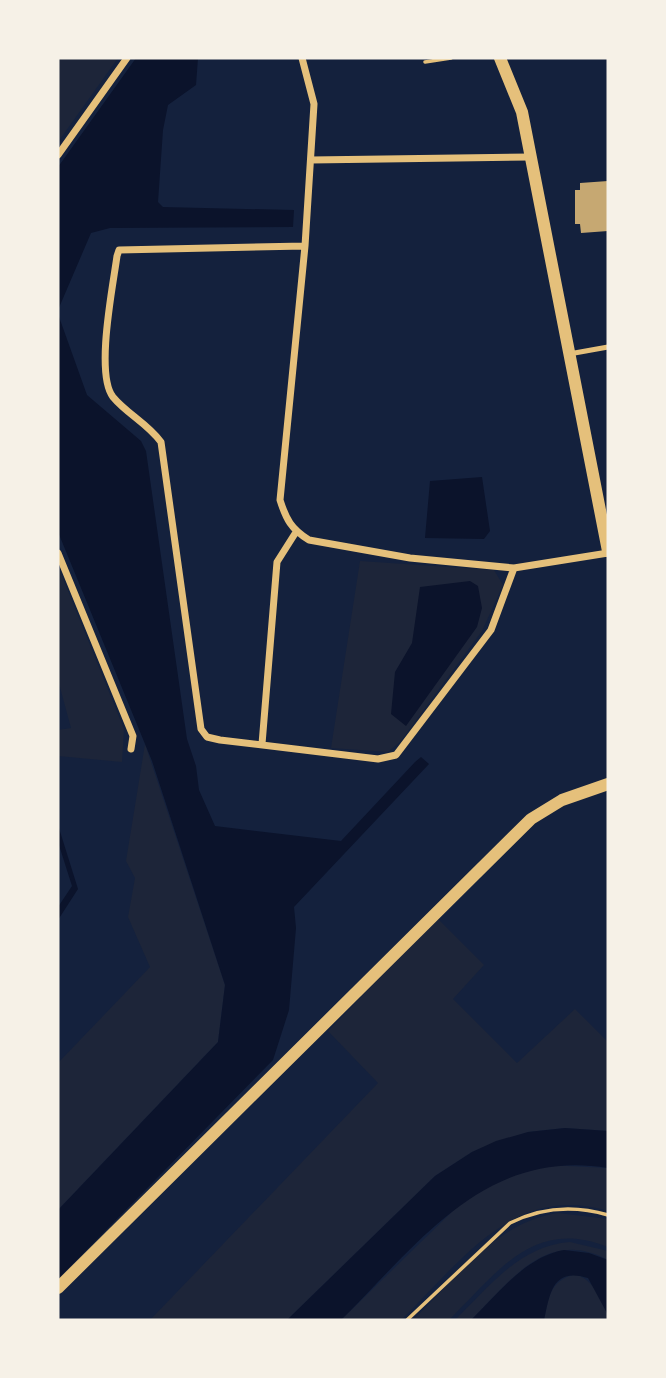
<svg xmlns="http://www.w3.org/2000/svg" width="666" height="1378" font-family="Commissioner,sans-serif">
<style>
.green{fill:#1d2539}
.water{fill:#0b132b}
.building{fill:#c6a872}
.lines{fill:none;stroke-linecap:round;stroke-linejoin:round}
.path{stroke:#e5c07b;stroke-width:3.5}
.service{stroke:#e5c07b;stroke-width:5}
.minor{stroke:#e5c07b;stroke-width:7}
.tertiary{stroke:#e5c07b;stroke-width:12}
</style>
<rect width="100%" height="100%" fill="#14213d"/>
<path class="green" d="M 58,58 L 118,58 L 58,142 Z
M 360,561 L 494,570 L 503,585 L 482,631 L 400,742 L 388,752 L 331,748 Z
M 58,566 L 124,729 L 122,762 L 58,756 L 58,730 L 71,728 L 58,680 Z
M 145,744 L 225,985 L 218,1042 L 58,1210 L 58,1063 L 150,967 L 128,917 L 135,878 L 126,861 Z
M 437,918 L 484,965 L 453,999 L 517,1063 L 575,1009 L 608,1042 L 608,1131 L 565,1128 L 528,1132 L 472,1152 L 435,1176 L 287,1320 L 150,1320 L 378,1083 L 328,1031 Z
M 548,1165 L 608,1168 L 608,1211 C 513,1183 462,1261 401,1320 L 341,1320 L 461,1203 L 498,1180 Z
M 558,1213 L 608,1219 L 608,1247 C 533,1217 497,1273 449,1320 L 413,1320 C 455,1279 496,1222 558,1213 Z
M 570,1242 L 608,1251 L 608,1260 C 546,1227 510,1282 471,1320 L 455,1320 C 490,1286 519,1246 570,1242 Z
M 575,1274 C 593,1280 606,1301 608,1320 L 544,1320 C 549,1297 549,1282 575,1274 Z"/>
<path class="water" d="M 136,58 L 198,58 L 196,85 L 168,105 L 163,130 L 158,202 L 163,207 L 294,210 L 293,227 L 110,228 L 91,233 L 58,310 L 58,167 Z
M 58,314 L 87,395 L 141,441 L 146,451 L 187,739 L 196,766 L 199,790 L 215,826 L 341,841 L 415,762 L 421,757 L 429,764 L 294,907 L 296,928 L 289,1010 L 273,1060 L 58,1279 L 58,1210 L 218,1042 L 225,985 L 152,761 L 58,532 Z
M 482,477 L 490,531 L 484,539 L 425,538 L 430,481 Z
M 470,581 L 478,586 L 482,608 L 477,627 L 406,726 L 391,714 L 395,672 L 412,643 L 420,587 Z
M 58,825 L 78,889 L 58,920 L 58,907 L 72,886 L 58,842 Z
M 565,1128 L 608,1131 L 608,1168 C 485,1148 419,1243 341,1320 L 287,1320 L 435,1176 L 472,1152 L 496,1141 L 528,1132 Z
M 564,1250 L 589,1253 L 608,1260 L 608,1315 L 588,1278 C 552,1267 550,1294 544,1320 L 471,1320 C 499,1293 525,1257 564,1250 Z"/>
<path class="building" d="M 608,181 L 608,231 L 581,233 L 580,224 L 575,224 L 575,190 L 580,190 L 580,183 Z"/>
<g class="lines">
<path class="path" d="M 425,62 L 451,58
M 407,1320 L 510,1223 C 542,1207 574,1205 608,1215"/>
<path class="service" d="M 569,354 L 608,347"/>
<path class="minor" d="M 302,58 L 314,104 L 305,246 L 280,500 C 286,519 291,529 309,540 L 410,558 L 514,568 L 608,553
M 58,155 L 127,58
M 311,160 L 530,157
M 305,246 L 119,250 L 117,256 C 113,286 95,374 113,397 C 127,414 147,423 161,442 L 201,729 L 207,737 L 220,740 L 378,759 L 396,755 L 491,630 L 514,568
M 58,553 L 133,736 L 131,749
M 262,744 L 277,562 L 296,532"/>
<path class="tertiary" d="M 500,58 L 522,112 L 608,551
M 58,1288 L 531,819 L 562,800 L 608,784"/>
</g>
<rect width="666" height="1378" fill="none" stroke="#f6f1e7" stroke-width="119"/>
</svg>
